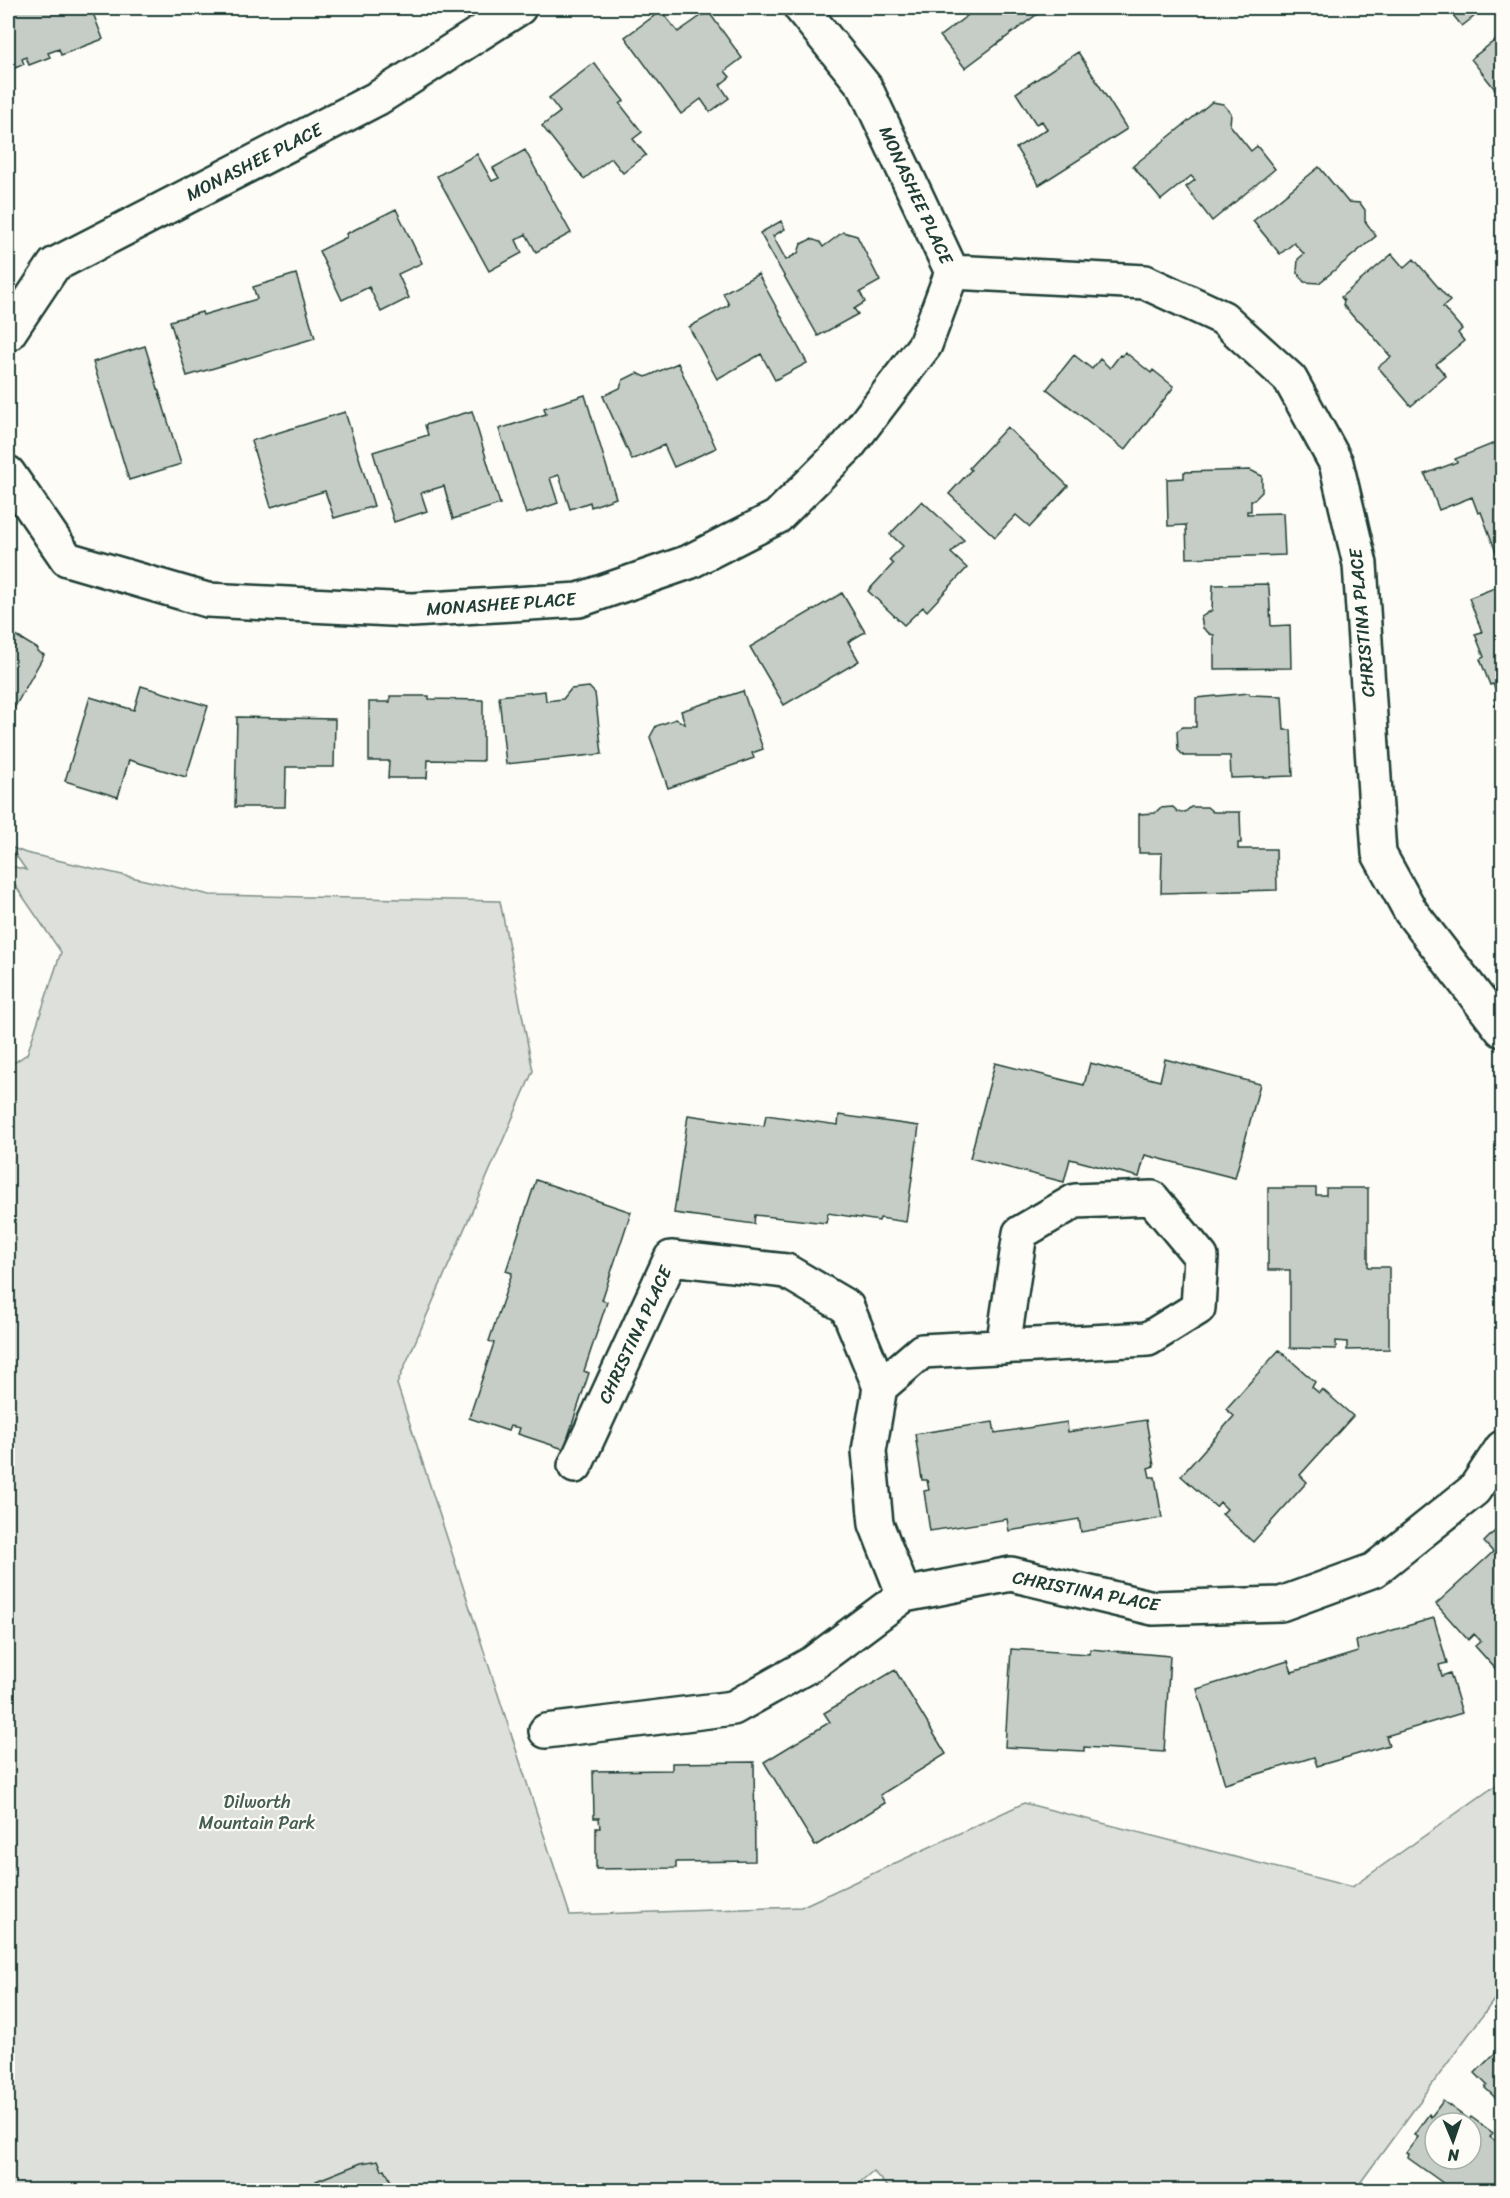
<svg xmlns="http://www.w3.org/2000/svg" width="1510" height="2198" font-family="Sriracha,sans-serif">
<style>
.green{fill:#dde0db;stroke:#7e8e88;stroke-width:1.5}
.building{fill:#c6cdc7;stroke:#1f3d34;stroke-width:1.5;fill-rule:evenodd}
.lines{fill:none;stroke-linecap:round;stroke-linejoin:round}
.minor-casing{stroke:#1f3d34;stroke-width:38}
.minor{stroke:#fdfcf7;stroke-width:33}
.labels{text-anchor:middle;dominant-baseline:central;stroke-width:4.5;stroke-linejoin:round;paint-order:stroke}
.street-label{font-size:18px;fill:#1f3d34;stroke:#fdfcf7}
.park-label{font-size:18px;fill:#455e55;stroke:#fdfcf7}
</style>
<rect width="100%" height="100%" fill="#fdfcf7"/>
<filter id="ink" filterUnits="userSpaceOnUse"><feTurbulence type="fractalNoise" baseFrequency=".0167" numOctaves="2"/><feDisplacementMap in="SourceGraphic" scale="12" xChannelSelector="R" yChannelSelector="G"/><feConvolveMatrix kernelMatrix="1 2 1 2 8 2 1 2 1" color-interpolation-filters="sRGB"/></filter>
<g filter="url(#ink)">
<path class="green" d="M 10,847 L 26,853 L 210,895 L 500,901 L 533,1071 L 397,1384 L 570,1915 L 801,1907 L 1024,1803 L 1352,1887 L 1502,1781 L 1502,1989 L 1355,2190 L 890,2190 L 873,2171 L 851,2190 L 8,2190 L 8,1067 L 27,1054 L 61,952 L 8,875 L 8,865 L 26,870 Z"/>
<path class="building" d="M 8,8 L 91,8 L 103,39 L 61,55 L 59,49 L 48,53 L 50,57 L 29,65 L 26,57 L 22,59 L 24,64 L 8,71 Z
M 963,8 L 1037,8 L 1040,12 L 965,68 L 940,36 L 968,15 Z
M 1447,8 L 1485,8 L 1462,26 Z
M 661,11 L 678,32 L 708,11 L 742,58 L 725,71 L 730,77 L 720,85 L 729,98 L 710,112 L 701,99 L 681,114 L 625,37 Z
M 1502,35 L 1502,98 L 1471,59 Z
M 1078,52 L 1127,129 L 1039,185 L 1016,148 L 1047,129 L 1042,121 L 1036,124 L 1016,93 Z
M 594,63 L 624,101 L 620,104 L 642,132 L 633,139 L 646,155 L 623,173 L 611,158 L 584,179 L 542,126 L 560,112 L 549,98 Z
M 1212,102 L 1223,104 L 1231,113 L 1230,125 L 1251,151 L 1257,146 L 1275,169 L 1212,221 L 1186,187 L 1195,180 L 1191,176 L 1161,200 L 1133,166 Z
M 525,150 L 571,233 L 536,252 L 526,234 L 516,240 L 522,253 L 489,271 L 437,176 L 477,154 L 492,181 L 499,178 L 493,168 Z
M 1319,167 L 1348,202 L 1360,203 L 1365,210 L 1365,221 L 1376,236 L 1319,283 L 1304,282 L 1297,272 L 1298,259 L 1304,254 L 1294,243 L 1280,254 L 1253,221 Z
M 396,209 L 422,263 L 398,274 L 409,298 L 381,312 L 369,287 L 342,300 L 319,251 L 347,237 L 346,234 Z
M 781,221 L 785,229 L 773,236 L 786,260 L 798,253 L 801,244 L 811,239 L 820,242 L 823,247 L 843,232 L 857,236 L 880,281 L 860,292 L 865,302 L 854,309 L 858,314 L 818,336 L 760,233 Z
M 1392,254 L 1404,268 L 1414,259 L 1450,301 L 1443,307 L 1462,329 L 1458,333 L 1464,341 L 1436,364 L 1446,376 L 1411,406 L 1378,367 L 1391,357 L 1361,322 L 1357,321 L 1343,305 L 1344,301 L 1341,297 Z
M 296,274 L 315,338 L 187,376 L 170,321 L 202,312 L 203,315 L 257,299 L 253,287 Z
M 758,274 L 807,363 L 775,380 L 761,354 L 717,379 L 689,327 L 729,305 L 723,293 Z
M 145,346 L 181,464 L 129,480 L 93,362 Z
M 1125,352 L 1151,373 L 1153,370 L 1173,386 L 1173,388 L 1125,450 L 1047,389 L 1074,355 L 1092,369 L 1100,359 L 1110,368 L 1120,355 L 1122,356 Z
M 678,363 L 716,448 L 674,467 L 664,445 L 632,460 L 603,396 L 620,388 L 623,380 L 637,373 L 646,377 Z
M 585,395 L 616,498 L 591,507 L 590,502 L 570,509 L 559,475 L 550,478 L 558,503 L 526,514 L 499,429 L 546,414 L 544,408 Z
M 472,411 L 500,504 L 453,519 L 444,486 L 421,493 L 427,511 L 394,522 L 373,452 L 428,435 L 425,425 Z
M 345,412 L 374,506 L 334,518 L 325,491 L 271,507 L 251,441 Z
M 1007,427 L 1068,486 L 1030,527 L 1016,515 L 995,537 L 949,494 L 971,470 L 969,468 Z
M 1502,440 L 1502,550 L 1496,552 L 1481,512 L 1478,513 L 1472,497 L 1439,510 L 1425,474 L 1457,462 L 1455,459 Z
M 1250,470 L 1262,476 L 1262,492 L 1254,500 L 1251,500 L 1251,511 L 1247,511 L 1247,514 L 1283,513 L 1285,555 L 1187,558 L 1186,525 L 1168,526 L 1167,479 L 1184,478 L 1184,472 Z
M 922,501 L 964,540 L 951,553 L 967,568 L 927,611 L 923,607 L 904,625 L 868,591 L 893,564 L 889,560 L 903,546 L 890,534 Z
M 1267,584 L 1269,588 L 1271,626 L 1290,625 L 1291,668 L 1214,669 L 1214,635 L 1210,634 L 1203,628 L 1201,617 L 1212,610 L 1213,585 Z
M 1502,585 L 1502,722 L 1494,699 L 1499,698 L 1493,684 L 1490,685 L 1480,659 L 1484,657 L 1475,634 L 1482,632 L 1469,598 Z
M 842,593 L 865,632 L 848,642 L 859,661 L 784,705 L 750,647 Z
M 8,631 L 38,649 L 37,651 L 44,655 L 8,719 Z
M 141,686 L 208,706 L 186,777 L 129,760 L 118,797 L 65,781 L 90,697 L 134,710 Z
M 589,687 L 595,693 L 602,754 L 506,764 L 499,696 L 545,691 L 546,701 L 563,699 L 571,689 Z
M 743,691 L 763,749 L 752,753 L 754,758 L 668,788 L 650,737 L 656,726 L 676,719 L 685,724 L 681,711 Z
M 1249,693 L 1250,695 L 1282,696 L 1284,730 L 1291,730 L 1293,776 L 1231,778 L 1230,756 L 1184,756 L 1178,750 L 1177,731 L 1183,727 L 1196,727 L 1196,698 Z
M 390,696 L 429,696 L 429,699 L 483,700 L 483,761 L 428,760 L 427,778 L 388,778 L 389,761 L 369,761 L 369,702 L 390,702 Z
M 237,717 L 335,719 L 334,767 L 286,767 L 285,807 L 235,807 Z
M 1173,807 L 1178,812 L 1185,812 L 1191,807 L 1207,807 L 1213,812 L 1240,812 L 1241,843 L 1238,843 L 1238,849 L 1276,849 L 1277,890 L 1161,893 L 1162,853 L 1139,853 L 1139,814 L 1155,813 L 1160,808 Z
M 1165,1059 L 1260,1084 L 1235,1178 L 1145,1155 L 1139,1177 L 1070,1159 L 1064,1182 L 970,1158 L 995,1063 L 1084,1085 L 1090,1063 L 1160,1081 Z
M 688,1115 L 764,1126 L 766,1115 L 838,1125 L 839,1115 L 919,1126 L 906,1222 L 880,1218 L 879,1221 L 828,1213 L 826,1223 L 755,1215 L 754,1224 L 674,1213 Z
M 536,1180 L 631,1212 L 602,1300 L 607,1302 L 584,1371 L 589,1373 L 564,1449 L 518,1434 L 520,1428 L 510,1426 L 508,1431 L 469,1418 L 494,1343 L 489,1341 L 512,1273 L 506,1271 Z
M 1268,1188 L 1316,1188 L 1316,1195 L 1326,1195 L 1326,1188 L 1368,1188 L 1368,1267 L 1389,1267 L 1389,1349 L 1347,1350 L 1347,1342 L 1336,1341 L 1336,1349 L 1290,1348 L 1290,1270 L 1268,1270 Z
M 1279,1350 L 1315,1382 L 1312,1387 L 1319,1393 L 1322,1389 L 1353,1416 L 1300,1475 L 1307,1482 L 1253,1542 L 1222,1514 L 1227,1509 L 1220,1502 L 1216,1507 L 1181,1476 L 1234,1416 L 1226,1409 Z
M 1146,1420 L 1154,1466 L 1148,1468 L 1150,1477 L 1155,1477 L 1162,1518 L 1081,1532 L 1079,1519 L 1009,1531 L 1007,1519 L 930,1531 L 924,1491 L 929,1490 L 927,1480 L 922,1480 L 915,1434 L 993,1422 L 995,1433 L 1067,1422 L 1068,1432 Z
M 1502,1524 L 1502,1676 L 1475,1646 L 1481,1641 L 1474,1634 L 1468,1640 L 1436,1604 L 1493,1552 L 1484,1542 Z
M 1434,1618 L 1447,1663 L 1439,1665 L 1442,1676 L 1450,1673 L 1462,1713 L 1386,1736 L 1389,1745 L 1317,1766 L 1314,1757 L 1225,1784 L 1197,1689 L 1288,1661 L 1292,1672 L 1358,1652 L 1356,1641 Z
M 1011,1649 L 1089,1654 L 1090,1649 L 1170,1656 L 1164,1752 L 1084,1747 L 1084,1751 L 1005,1747 Z
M 895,1670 L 946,1754 L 880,1795 L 885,1803 L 815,1846 L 764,1762 L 830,1722 L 824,1713 Z
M 754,1762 L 755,1861 L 676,1862 L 676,1868 L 596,1869 L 596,1828 L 600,1828 L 599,1818 L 594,1818 L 593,1771 L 672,1770 L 672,1763 Z
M 1502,2040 L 1502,2104 L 1485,2088 L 1487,2085 L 1475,2073 L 1500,2048 L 1497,2045 Z
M 1443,2101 L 1469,2120 L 1471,2117 L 1493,2133 L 1490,2137 L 1502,2146 L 1502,2190 L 1448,2190 L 1450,2188 L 1408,2158 L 1409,2154 L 1406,2153 L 1418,2137 L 1414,2135 L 1429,2114 L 1431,2117 ZM 1435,2123 L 1471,2123 L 1471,2159 L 1435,2159 Z
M 378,2160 L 382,2170 L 385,2169 L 395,2190 L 315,2190 L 319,2189 L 316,2181 L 361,2163 Z
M 294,2183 L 298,2190 L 276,2190 Z"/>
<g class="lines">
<defs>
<path id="minor" d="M 952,272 L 1145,282 L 1223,318 L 1290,379 L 1336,463 L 1360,564 L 1379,854 L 1411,912 L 1502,1030
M 8,334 L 54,265 L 378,98 L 519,8
M 8,473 L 67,559 L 207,600 L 412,610 L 579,600 L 689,562 L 777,517 L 848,446 L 925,345 L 952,272 L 865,87 L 801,8
M 575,1466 L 671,1258 L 786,1271 L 847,1307 L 880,1387
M 904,1595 L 876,1524 L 869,1451 L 880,1387 L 922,1351 L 1148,1339 L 1198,1308 L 1201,1257 L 1152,1198 L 1075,1201 L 1020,1233 L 1003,1347
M 546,1731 L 733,1708 L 813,1663 L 904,1595 L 1011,1574 L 1153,1608 L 1281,1604 L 1374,1570 L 1474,1490 L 1502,1448"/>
</defs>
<use href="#minor" class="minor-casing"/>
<use href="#minor" class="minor"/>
</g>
</g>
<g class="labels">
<g class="street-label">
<text transform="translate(254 162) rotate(-27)">MONASHEE PLACE</text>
<text transform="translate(916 195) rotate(65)">MONASHEE PLACE</text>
<text transform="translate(501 604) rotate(-4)">MONASHEE PLACE</text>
<text transform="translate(1362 623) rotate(-95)">CHRISTINA PLACE</text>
<text transform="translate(635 1335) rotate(-65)">CHRISTINA PLACE</text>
<text transform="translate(1086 1591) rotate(11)">CHRISTINA PLACE</text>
</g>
<g class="park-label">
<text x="257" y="1802">Dilworth<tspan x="257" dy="21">Mountain Park</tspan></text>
</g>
</g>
<rect width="1510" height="2198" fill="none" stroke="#fdfcf7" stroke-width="30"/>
<rect x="15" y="15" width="1480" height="2168" fill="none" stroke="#1f3d34" stroke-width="2" filter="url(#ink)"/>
<g transform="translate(1453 2141) rotate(178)"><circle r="28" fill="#fdfcf7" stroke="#a4b0a9" stroke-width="1.5"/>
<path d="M0-4.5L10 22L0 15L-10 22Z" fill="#1f3d34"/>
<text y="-9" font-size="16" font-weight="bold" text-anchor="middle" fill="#1f3d34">N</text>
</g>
</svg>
